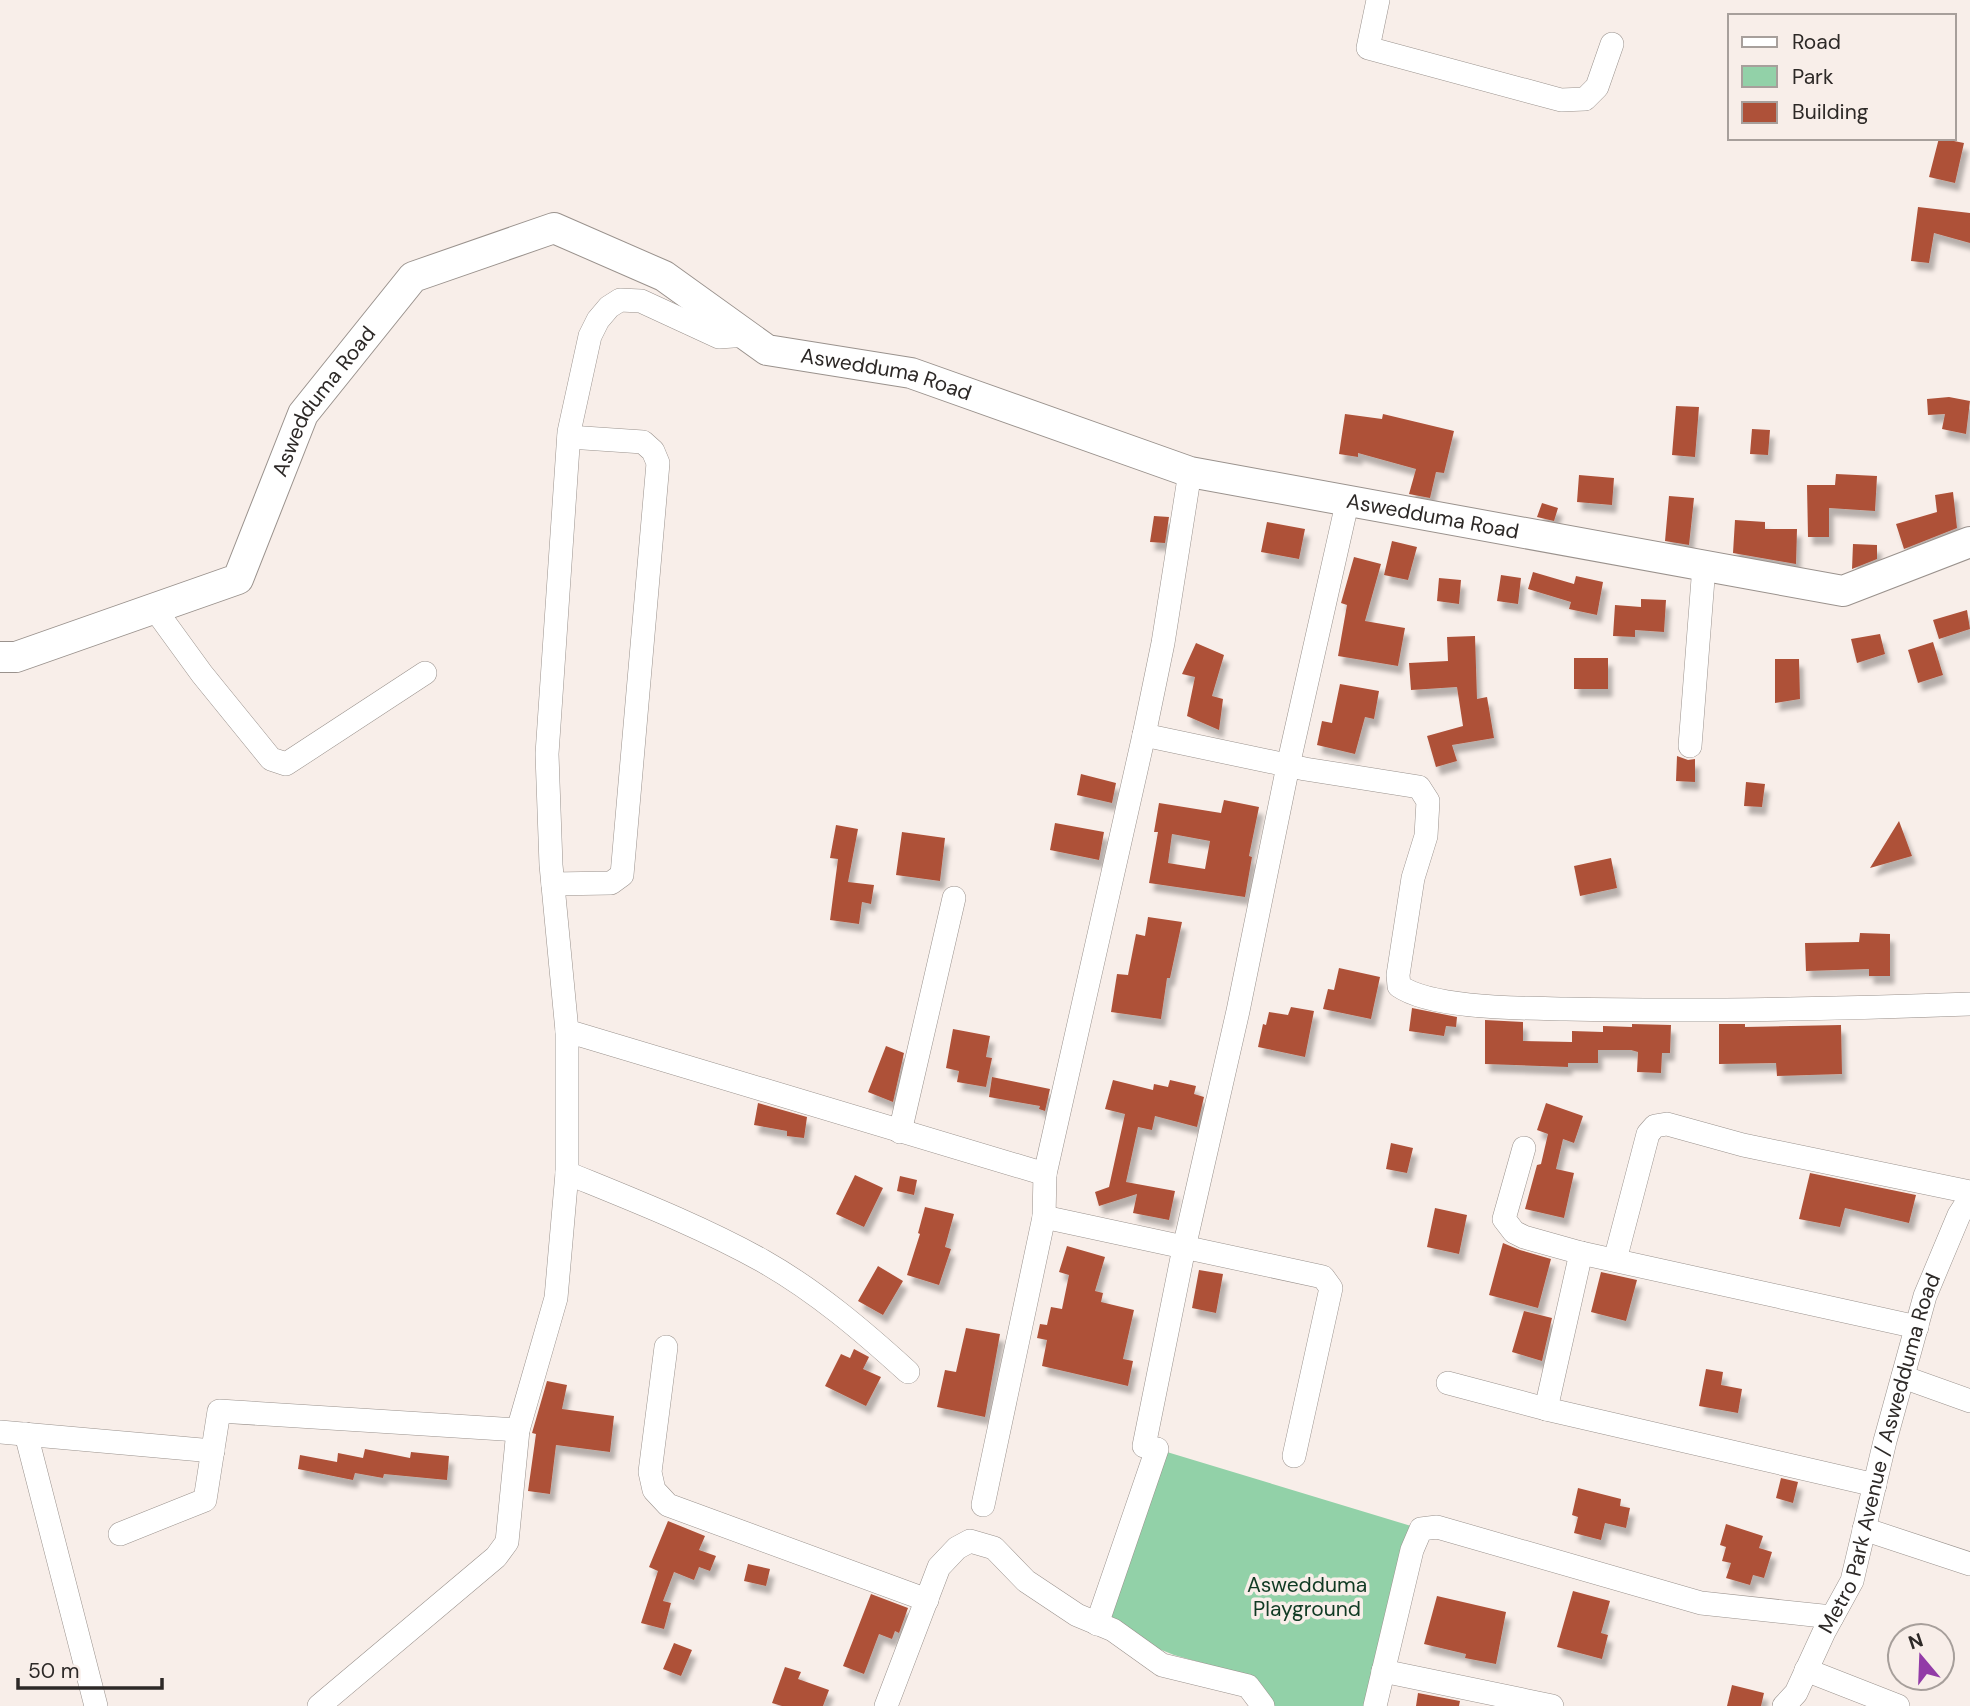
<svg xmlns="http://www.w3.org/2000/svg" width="1970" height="1706" font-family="'DM Sans',sans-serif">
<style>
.green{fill:#92d1a8}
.building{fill:#ae5139;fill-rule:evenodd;filter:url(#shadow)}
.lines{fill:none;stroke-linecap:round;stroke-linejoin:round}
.minor-casing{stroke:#9a928d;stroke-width:24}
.tertiary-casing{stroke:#9a928d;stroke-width:32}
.minor{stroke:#fff;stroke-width:23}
.tertiary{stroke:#fff;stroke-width:30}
.labels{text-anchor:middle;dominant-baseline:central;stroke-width:7;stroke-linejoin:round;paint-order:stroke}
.street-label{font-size:21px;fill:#2d2927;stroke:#f8eee9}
.park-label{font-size:21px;fill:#103a23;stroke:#f8eee9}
</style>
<defs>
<filter id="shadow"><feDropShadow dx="4.5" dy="8" stdDeviation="2" flood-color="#0004"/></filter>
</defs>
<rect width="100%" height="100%" fill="#f8eee9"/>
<path class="green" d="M 1157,1449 L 1421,1529 L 1386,1706 L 1267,1706 L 1249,1676 L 1174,1655 L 1097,1624 Z"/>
<path class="building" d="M 1939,138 L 1964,143 L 1955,183 L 1929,177 Z
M 1918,207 L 1970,213 L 1970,243 L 1934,233 L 1929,263 L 1911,261 Z
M 1949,397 L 1970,401 L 1966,434 L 1942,429 L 1945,414 L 1928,415 L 1927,399 Z
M 1676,406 L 1699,407 L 1695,457 L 1672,455 Z
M 1345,414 L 1382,419 L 1383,414 L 1454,431 L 1444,473 L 1436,472 L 1430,498 L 1409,494 L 1416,469 L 1358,453 L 1358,457 L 1339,454 Z
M 1752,429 L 1770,430 L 1768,455 L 1750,454 Z
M 1836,474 L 1877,476 L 1875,511 L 1829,508 L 1829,537 L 1808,537 L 1807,485 L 1835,485 Z
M 1579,475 L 1614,478 L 1612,505 L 1577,502 Z
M 1953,492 L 1957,528 L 1904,549 L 1896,524 L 1937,512 L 1935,495 Z
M 1669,496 L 1694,498 L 1689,545 L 1665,541 Z
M 1542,503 L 1558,508 L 1554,521 L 1537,517 Z
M 1154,516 L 1169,517 L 1165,543 L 1150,542 Z
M 1735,520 L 1765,522 L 1765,529 L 1797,529 L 1796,564 L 1733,553 Z
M 1267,522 L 1305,529 L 1299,559 L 1261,552 Z
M 1392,541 L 1417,547 L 1408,580 L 1384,575 Z
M 1853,544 L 1877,545 L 1877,559 L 1852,569 Z
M 1354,557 L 1381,564 L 1365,621 L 1405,628 L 1398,666 L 1338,656 L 1347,605 L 1341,603 Z
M 1533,572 L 1574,584 L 1576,576 L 1603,582 L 1597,615 L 1569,609 L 1571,602 L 1528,589 Z
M 1501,575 L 1521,578 L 1518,604 L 1497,601 Z
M 1439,578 L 1461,580 L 1459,604 L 1437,601 Z
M 1641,599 L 1666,600 L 1664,632 L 1635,630 L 1635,637 L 1613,636 L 1615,605 L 1641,607 Z
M 1967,610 L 1970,629 L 1939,639 L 1933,620 Z
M 1880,634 L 1885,654 L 1857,663 L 1851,639 Z
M 1475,636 L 1477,699 L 1487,697 L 1494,738 L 1452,745 L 1457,761 L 1436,767 L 1427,736 L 1463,726 L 1457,687 L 1411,690 L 1409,663 L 1448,661 L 1447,637 Z
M 1933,642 L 1943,675 L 1918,683 L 1908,650 Z
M 1196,643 L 1224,655 L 1212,696 L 1223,699 L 1219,730 L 1187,716 L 1195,677 L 1182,674 Z
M 1574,658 L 1608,658 L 1608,689 L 1574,689 Z
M 1775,659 L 1799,659 L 1800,699 L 1775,703 Z
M 1340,684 L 1379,691 L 1374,719 L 1365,717 L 1355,754 L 1317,745 L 1322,721 L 1332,723 Z
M 1677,756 L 1688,760 L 1695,759 L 1695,782 L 1676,781 Z
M 1081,774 L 1116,783 L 1112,803 L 1077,795 Z
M 1746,782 L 1765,784 L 1762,807 L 1744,806 Z
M 1224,800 L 1259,807 L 1249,856 L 1252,857 L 1245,897 L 1149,883 L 1158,832 L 1154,832 L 1159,803 L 1221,813 ZM 1172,834 L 1210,841 L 1205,869 L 1168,863 Z
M 1899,821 L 1912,856 L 1870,868 Z
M 1055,823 L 1104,832 L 1099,860 L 1050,850 Z
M 836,825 L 858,829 L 848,882 L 874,885 L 871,904 L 862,902 L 859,924 L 830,920 L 838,859 L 830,858 Z
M 902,832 L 945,838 L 940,881 L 896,875 Z
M 1611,858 L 1617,888 L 1580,896 L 1574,866 Z
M 1148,917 L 1182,922 L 1170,978 L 1167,978 L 1161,1019 L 1111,1012 L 1117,974 L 1128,975 L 1136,934 L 1145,936 Z
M 1860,933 L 1890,934 L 1890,976 L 1869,976 L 1869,969 L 1806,971 L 1805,943 L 1859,942 Z
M 1339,968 L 1380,977 L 1371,1019 L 1323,1009 L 1328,989 L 1334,990 Z
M 1291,1007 L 1314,1011 L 1305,1057 L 1258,1047 L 1263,1024 L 1266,1025 L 1269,1012 L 1288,1015 Z
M 1412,1008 L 1457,1017 L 1456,1027 L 1446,1026 L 1444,1036 L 1409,1031 Z
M 1485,1020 L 1523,1022 L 1523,1041 L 1572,1042 L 1572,1031 L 1603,1032 L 1603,1026 L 1632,1027 L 1632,1024 L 1671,1025 L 1670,1053 L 1662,1053 L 1661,1073 L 1637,1072 L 1638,1052 L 1631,1050 L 1598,1050 L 1598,1063 L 1568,1063 L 1568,1067 L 1485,1064 Z
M 1719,1024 L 1745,1024 L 1745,1027 L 1841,1025 L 1842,1074 L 1777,1076 L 1776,1063 L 1719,1064 Z
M 953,1029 L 990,1036 L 986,1057 L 992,1058 L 986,1087 L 957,1082 L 959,1071 L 946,1068 Z
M 886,1046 L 904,1053 L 893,1102 L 868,1092 Z
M 992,1077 L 1050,1089 L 1045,1111 L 1039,1109 L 1040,1106 L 989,1097 Z
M 1113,1080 L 1153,1090 L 1154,1084 L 1168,1087 L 1170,1080 L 1196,1086 L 1194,1094 L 1204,1097 L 1197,1127 L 1155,1116 L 1152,1130 L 1138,1127 L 1126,1182 L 1175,1191 L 1169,1220 L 1133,1213 L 1137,1194 L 1099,1206 L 1095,1192 L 1109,1187 L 1125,1114 L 1105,1109 Z
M 758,1103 L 807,1117 L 804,1138 L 787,1136 L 787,1131 L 754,1125 Z
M 1546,1103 L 1583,1116 L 1574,1143 L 1563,1139 L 1556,1169 L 1574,1173 L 1564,1218 L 1525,1209 L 1537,1165 L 1541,1164 L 1548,1134 L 1537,1130 Z
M 1391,1143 L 1413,1148 L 1407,1173 L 1386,1169 Z
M 1810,1173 L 1916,1195 L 1909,1223 L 1845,1208 L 1840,1227 L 1799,1219 Z
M 855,1175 L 883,1188 L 864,1227 L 836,1214 Z
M 900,1176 L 917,1180 L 914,1195 L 897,1191 Z
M 925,1207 L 954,1214 L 945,1247 L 951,1249 L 939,1285 L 907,1275 L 920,1234 L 918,1233 Z
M 1435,1208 L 1467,1215 L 1459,1254 L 1427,1247 Z
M 1503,1243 L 1520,1250 L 1551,1259 L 1538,1308 L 1489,1295 Z
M 1067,1246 L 1105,1257 L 1095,1291 L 1103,1293 L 1101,1302 L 1134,1310 L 1123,1359 L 1133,1361 L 1128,1386 L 1042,1366 L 1047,1340 L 1037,1338 L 1040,1324 L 1047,1325 L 1051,1307 L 1062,1309 L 1069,1275 L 1059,1272 Z
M 878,1266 L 903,1281 L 883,1315 L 858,1301 Z
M 1199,1270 L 1223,1274 L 1216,1313 L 1192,1308 Z
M 1601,1272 L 1637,1280 L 1626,1321 L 1591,1312 Z
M 1524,1311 L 1552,1318 L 1542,1361 L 1512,1352 Z
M 966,1328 L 1000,1334 L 985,1417 L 937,1407 L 945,1370 L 956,1372 Z
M 854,1349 L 869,1357 L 863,1369 L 881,1377 L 866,1406 L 825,1386 L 841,1354 L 850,1358 Z
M 1706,1369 L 1723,1372 L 1721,1385 L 1742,1389 L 1738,1413 L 1699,1406 Z
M 547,1381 L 567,1385 L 562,1409 L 614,1416 L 610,1452 L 556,1445 L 550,1494 L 528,1491 L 536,1434 L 532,1433 Z
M 365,1449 L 410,1458 L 411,1452 L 449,1456 L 447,1480 L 384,1474 L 383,1478 L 355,1473 L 353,1480 L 298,1469 L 300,1455 L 337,1462 L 338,1453 L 363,1458 Z
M 1781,1478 L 1798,1482 L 1793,1503 L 1776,1498 Z
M 1578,1488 L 1621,1499 L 1620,1506 L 1630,1508 L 1626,1528 L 1605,1523 L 1601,1540 L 1574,1533 L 1578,1517 L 1572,1515 Z
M 668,1521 L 705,1536 L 699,1550 L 716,1556 L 710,1571 L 699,1567 L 694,1580 L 674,1572 L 663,1601 L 671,1603 L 664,1629 L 641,1623 L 658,1571 L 649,1567 Z
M 1726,1524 L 1763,1536 L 1759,1548 L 1772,1552 L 1764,1578 L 1753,1575 L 1750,1585 L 1726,1578 L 1731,1563 L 1722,1561 L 1726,1547 L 1720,1545 Z
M 748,1564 L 770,1569 L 766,1586 L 744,1581 Z
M 1573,1591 L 1610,1601 L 1601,1633 L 1608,1635 L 1602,1659 L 1557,1647 Z
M 871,1594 L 908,1608 L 899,1633 L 895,1631 L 892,1639 L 879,1634 L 864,1674 L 843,1666 Z
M 1437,1596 L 1506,1612 L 1496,1664 L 1465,1658 L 1466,1654 L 1424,1644 Z
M 674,1643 L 692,1650 L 681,1676 L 663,1669 Z
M 785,1667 L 801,1672 L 798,1679 L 829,1690 L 823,1706 L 782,1706 L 772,1703 Z
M 1732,1685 L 1764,1693 L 1761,1706 L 1727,1706 Z
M 1418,1693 L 1460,1701 L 1459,1706 L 1416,1706 Z"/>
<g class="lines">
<defs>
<g id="minor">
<path d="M 1378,0 L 1368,48 L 1561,100 L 1585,99 L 1597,87 L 1612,44"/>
<path d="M 747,335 L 719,337 L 641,301 L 620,300 L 609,307 L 598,320 L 590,336 L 569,432 L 547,754 L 551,865 L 567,1031 L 1045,1174 L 1144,735 L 1163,643 L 1190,472"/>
<path d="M 154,608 L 202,674 L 271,759 L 286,764 L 425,673"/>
<path d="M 1144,735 L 1305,769 L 1419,787 L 1428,801 L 1426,836 L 1413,878 L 1398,975 L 1399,986 C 1432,1009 1524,1008 1566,1009 C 1701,1012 1835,1009 1970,1004"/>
<path d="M 1690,746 L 1704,566"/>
<path d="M 553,884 L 611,883 L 622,875 L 658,463 L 653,451 L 643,442 L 569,437"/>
<path d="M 567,1031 L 567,1173 C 633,1200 700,1226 763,1261 C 816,1291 863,1331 908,1372"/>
<path d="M 900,1132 L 954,898"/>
<path d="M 1524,1148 L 1504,1219 L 1514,1232 L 1524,1237 L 1581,1253 L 1917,1327"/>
<path d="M 1044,1217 L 1323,1277 L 1331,1288 L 1294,1456"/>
<path d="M 1615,1260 L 1648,1134 L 1655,1126 L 1667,1124 L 1743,1145 L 1970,1192"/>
<path d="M 666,1347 L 650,1472 L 654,1490 L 668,1505 L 927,1600"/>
<path d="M 1903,1377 L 1970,1401"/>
<path d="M 1448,1383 L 1546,1409 L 1875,1485"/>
<path d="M 1546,1409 L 1581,1253"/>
<path d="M 0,1432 L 213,1451"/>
<path d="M 26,1434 L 96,1706"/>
<path d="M 983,1505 L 1044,1217 L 1045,1174"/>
<path d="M 1864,1529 L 1970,1564"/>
<path d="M 120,1534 L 205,1500 L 219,1411 L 518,1430"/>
<path d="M 1097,1624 L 1157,1449 L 1144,1446 L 1184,1248 L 1238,1011 L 1288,766 L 1346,508"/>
<path d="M 1806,1670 L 1898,1706"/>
<path d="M 1383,1671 L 1552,1706"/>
<path d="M 319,1706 L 496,1557 L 507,1542 L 518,1430 L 556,1298 L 567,1173"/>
<path d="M 886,1706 L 939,1567 L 957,1548 L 970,1541 L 994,1548 L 1026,1581 L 1077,1615 L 1113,1630 L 1162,1665 L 1248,1686 L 1263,1706"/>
<path d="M 1375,1706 L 1412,1550 L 1421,1529 L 1437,1527 L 1701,1603 L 1832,1617"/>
<path id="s1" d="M 1784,1706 L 1796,1693 L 1824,1632 L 1852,1581 L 1885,1441 L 1925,1296 L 1959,1215 L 1970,1198"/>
</g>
<g id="tertiary">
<path id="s2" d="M 0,657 L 16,657 L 238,579 L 303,414 L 413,277 L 554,228 L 664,276 L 767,350 L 911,373 L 1190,472 L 1843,591 L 1970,542"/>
</g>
</defs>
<use href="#minor" class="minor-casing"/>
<use href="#tertiary" class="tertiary-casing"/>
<use href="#minor" class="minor"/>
<use href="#tertiary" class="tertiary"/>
</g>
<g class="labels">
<g class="street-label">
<text stroke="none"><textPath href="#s2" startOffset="1122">Aswedduma Road</textPath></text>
<text stroke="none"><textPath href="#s2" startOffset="450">Aswedduma Road</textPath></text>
<text stroke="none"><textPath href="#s2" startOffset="1689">Aswedduma Road</textPath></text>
<text stroke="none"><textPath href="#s1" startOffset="273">Metro Park Avenue / Aswedduma Road</textPath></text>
</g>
<g class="park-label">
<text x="1307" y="1585">Aswedduma<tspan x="1307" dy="24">Playground</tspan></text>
</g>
</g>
<rect x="1728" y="14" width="228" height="126" fill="#f8eee9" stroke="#a79f9b" stroke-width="2"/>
<rect x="1742" y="37" width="35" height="10" fill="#ffffff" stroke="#a79f9b" stroke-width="2"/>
<text x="1792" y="49" font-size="21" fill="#2d2927">Road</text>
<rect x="1742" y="66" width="35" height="21" fill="#92d1a8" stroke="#a79f9b" stroke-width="2"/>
<text x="1792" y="84" font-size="21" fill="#2d2927">Park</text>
<rect x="1742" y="102" width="35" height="21" fill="#ae5139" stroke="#a79f9b" stroke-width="2"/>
<text x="1792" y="119" font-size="21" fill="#2d2927">Building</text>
<g transform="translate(1921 1657) rotate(341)"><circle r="33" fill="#f8eee9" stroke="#a79f9b" stroke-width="2"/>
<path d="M0-5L12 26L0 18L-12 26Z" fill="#923ba7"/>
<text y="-10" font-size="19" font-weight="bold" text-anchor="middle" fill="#2d2927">N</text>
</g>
<path d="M18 1678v10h144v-10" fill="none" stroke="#2d2927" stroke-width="3.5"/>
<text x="28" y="1678" font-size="21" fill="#2d2927" stroke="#f8eee9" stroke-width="5" paint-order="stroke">50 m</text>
</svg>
